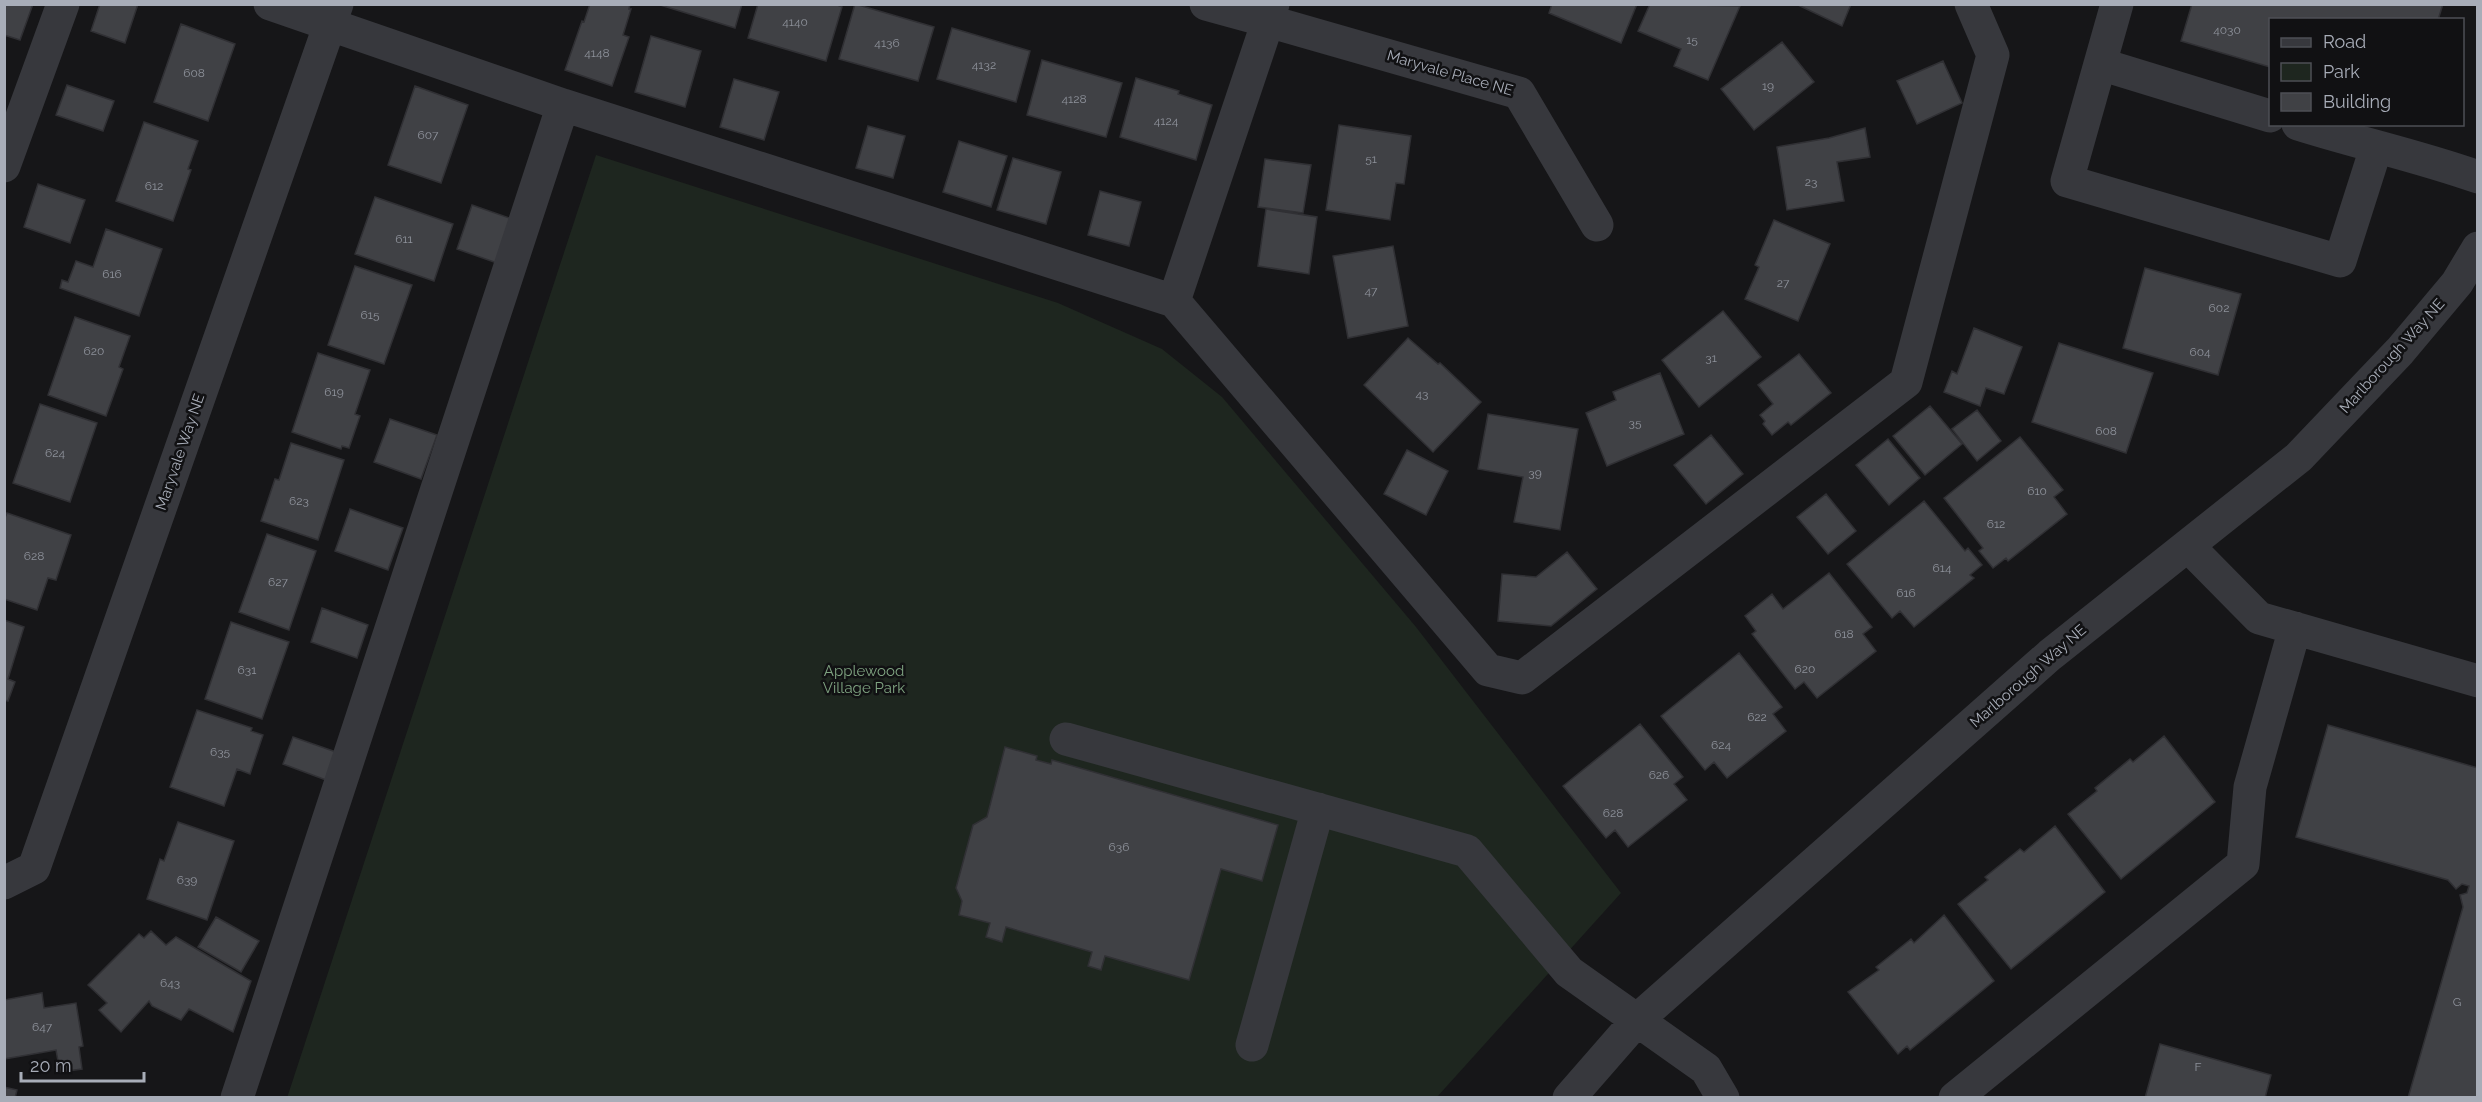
<svg xmlns="http://www.w3.org/2000/svg" width="2482" height="1102" font-family="Raleway,sans-serif">
<style>
.green{fill:#1e261f}
.building{fill:#404145;stroke:#303034;stroke-width:1.5}
.lines{fill:none;stroke-linecap:round;stroke-linejoin:round}
.minor{stroke:#37383d;stroke-width:33}
.labels{text-anchor:middle;dominant-baseline:central;stroke-width:5;stroke-linejoin:round;paint-order:stroke}
.number-label{font-size:12px;fill:#8e929b}
.street-label{font-size:15px;fill:#a8adb8;stroke:#111113}
.park-label{font-size:15px;fill:#7fa381;stroke:#111113}
</style>
<rect width="100%" height="100%" fill="#161618"/>
<path class="green" d="M 596,155 L 1058,303 L 1162,349 L 1222,397 L 1416,627 L 1621,893 L 1437,1097 L 287,1098 Z"/>
<path class="building" d="M 4,4 L 33,4 L 20,40 L 4,35 Z
M 100,4 L 138,4 L 125,43 L 91,31 Z
M 590,4 L 630,4 L 629,9 L 631,9 L 623,35 L 629,37 L 612,86 L 565,70 L 582,21 L 584,22 Z
M 657,4 L 742,4 L 735,28 Z
M 758,4 L 835,4 L 842,7 L 826,61 L 748,38 Z
M 855,4 L 934,27 L 918,81 L 839,59 Z
M 1552,4 L 1637,4 L 1621,43 L 1549,13 Z
M 1650,4 L 1740,6 L 1708,80 L 1674,66 L 1681,49 L 1638,31 Z
M 1796,4 L 1851,4 L 1842,26 Z
M 2192,4 L 2443,4 L 2438,20 L 2270,20 L 2270,67 L 2181,41 Z
M 181,24 L 235,44 L 208,121 L 154,102 Z
M 952,28 L 1030,51 L 1016,102 L 937,79 Z
M 651,36 L 701,51 L 685,107 L 635,92 Z
M 1782,42 L 1814,82 L 1754,130 L 1721,89 Z
M 1042,60 L 1122,83 L 1106,137 L 1027,115 Z
M 1943,61 L 1962,103 L 1917,124 L 1897,81 Z
M 1136,78 L 1179,91 L 1178,94 L 1212,105 L 1196,160 L 1120,137 Z
M 734,79 L 779,92 L 764,140 L 720,127 Z
M 67,85 L 114,101 L 103,131 L 56,115 Z
M 415,86 L 468,105 L 441,183 L 388,165 Z
M 144,122 L 198,141 L 188,169 L 191,170 L 173,221 L 116,201 Z
M 1339,125 L 1411,136 L 1404,184 L 1396,183 L 1390,220 L 1326,210 Z
M 868,126 L 905,136 L 893,178 L 856,168 Z
M 1865,128 L 1870,157 L 1837,162 L 1844,201 L 1787,210 L 1777,147 L 1829,138 Z
M 959,141 L 1007,156 L 991,207 L 943,192 Z
M 1013,158 L 1061,172 L 1046,224 L 997,210 Z
M 1265,159 L 1311,165 L 1303,213 L 1258,207 Z
M 38,184 L 85,200 L 70,243 L 24,227 Z
M 1100,191 L 1141,202 L 1129,246 L 1088,235 Z
M 375,197 L 453,224 L 434,281 L 355,254 Z
M 472,205 L 512,219 L 497,263 L 457,249 Z
M 1266,209 L 1317,217 L 1309,274 L 1258,266 Z
M 1774,220 L 1830,244 L 1798,321 L 1745,299 L 1759,267 L 1755,265 Z
M 106,229 L 162,249 L 139,316 L 60,288 L 62,280 L 68,282 L 76,261 L 93,267 Z
M 1393,246 L 1408,326 L 1348,338 L 1333,256 Z
M 355,266 L 412,285 L 384,364 L 328,345 Z
M 2145,268 L 2241,294 L 2218,375 L 2123,348 Z
M 1723,311 L 1761,357 L 1699,407 L 1662,360 Z
M 75,317 L 130,336 L 119,367 L 123,369 L 106,416 L 48,395 Z
M 1974,328 L 2022,347 L 2004,394 L 1986,388 L 1980,406 L 1944,392 L 1952,371 L 1957,374 Z
M 1408,338 L 1438,364 L 1440,363 L 1481,402 L 1433,452 L 1364,385 Z
M 2059,343 L 2153,373 L 2126,453 L 2032,422 Z
M 318,353 L 370,370 L 355,414 L 360,416 L 349,448 L 342,446 L 341,449 L 292,432 Z
M 1799,354 L 1831,393 L 1791,425 L 1788,422 L 1772,435 L 1763,424 L 1765,421 L 1760,415 L 1773,404 L 1758,385 Z
M 1660,373 L 1684,434 L 1607,466 L 1586,413 L 1616,400 L 1613,392 Z
M 40,404 L 97,423 L 70,502 L 13,483 Z
M 1930,406 L 1962,444 L 1925,475 L 1893,436 Z
M 1977,410 L 2001,441 L 1977,461 L 1952,429 Z
M 1488,414 L 1578,429 L 1560,530 L 1514,522 L 1523,477 L 1478,469 Z
M 390,419 L 437,435 L 421,479 L 374,462 Z
M 1711,435 L 1743,474 L 1706,504 L 1674,465 Z
M 2020,437 L 2063,490 L 2054,497 L 2067,514 L 2008,561 L 2006,558 L 1993,568 L 1979,551 L 1983,548 L 1944,498 Z
M 1888,439 L 1920,478 L 1889,505 L 1856,465 Z
M 291,443 L 344,460 L 318,540 L 261,521 L 275,479 L 279,480 Z
M 1407,450 L 1448,471 L 1426,515 L 1384,494 Z
M 1826,494 L 1856,531 L 1828,554 L 1797,517 Z
M 1924,501 L 1965,551 L 1968,548 L 1982,565 L 1970,575 L 1974,578 L 1914,627 L 1900,611 L 1892,618 L 1847,564 Z
M 350,509 L 403,528 L 388,570 L 335,551 Z
M 7,513 L 71,535 L 56,580 L 48,578 L 37,610 L 4,599 L 4,520 Z
M 267,534 L 316,551 L 289,630 L 239,612 Z
M 1567,552 L 1597,589 L 1551,626 L 1498,621 L 1502,574 L 1536,577 Z
M 1829,573 L 1872,627 L 1863,634 L 1876,651 L 1817,698 L 1804,682 L 1795,689 L 1752,634 L 1756,631 L 1745,616 L 1772,594 L 1783,609 Z
M 322,608 L 368,625 L 357,658 L 311,642 Z
M 4,620 L 24,627 L 8,679 L 15,682 L 8,701 L 4,700 Z
M 231,622 L 289,642 L 262,719 L 205,699 Z
M 1739,653 L 1782,707 L 1773,714 L 1786,731 L 1727,778 L 1714,762 L 1705,770 L 1661,716 Z
M 197,710 L 252,728 L 251,731 L 263,735 L 250,774 L 237,769 L 224,806 L 170,787 Z
M 1640,724 L 1683,777 L 1674,784 L 1687,800 L 1628,847 L 1615,830 L 1606,838 L 1563,786 Z
M 2328,725 L 2478,768 L 2478,1098 L 2408,1098 L 2463,907 L 2460,895 L 2467,893 L 2469,886 L 2462,884 L 2456,889 L 2448,880 L 2296,837 Z
M 2164,736 L 2215,802 L 2121,879 L 2068,814 L 2097,791 L 2095,788 L 2130,759 L 2133,762 Z
M 293,737 L 336,752 L 326,780 L 283,764 Z
M 1005,747 L 1037,756 L 1036,760 L 1051,764 L 1052,760 L 1278,825 L 1262,881 L 1221,869 L 1189,980 L 1105,956 L 1101,970 L 1088,966 L 1092,952 L 1006,927 L 1002,942 L 986,937 L 990,923 L 959,915 L 962,901 L 956,888 L 973,825 L 987,817 Z
M 178,822 L 234,841 L 207,920 L 147,899 L 160,859 L 164,861 Z
M 2055,826 L 2105,892 L 2011,969 L 1958,904 L 1988,880 L 1985,877 L 2020,849 L 2024,852 Z
M 1944,915 L 1994,981 L 1910,1050 L 1907,1046 L 1898,1054 L 1848,992 L 1879,970 L 1876,967 L 1911,939 L 1914,943 Z
M 216,917 L 259,941 L 241,972 L 198,947 Z
M 151,931 L 166,945 L 176,937 L 251,981 L 233,1032 L 189,1009 L 181,1020 L 152,1006 L 149,1001 L 121,1032 L 99,1010 L 107,1003 L 88,985 L 139,934 L 144,938 Z
M 42,993 L 44,1008 L 76,1003 L 83,1046 L 79,1047 L 82,1069 L 60,1072 L 56,1050 L 4,1059 L 4,1000 Z
M 2160,1044 L 2271,1075 L 2265,1098 L 2145,1098 Z
M 4,1087 L 17,1090 L 15,1098 L 4,1098 Z"/>
<g class="lines">
<path class="minor" d="M 270,4 L 563,105
M 1206,4 L 1268,21 L 1273,4
M 2100,64 L 2117,4
M 2270,116 L 2100,64 L 2067,181 L 2340,261 L 2376,148
M 2298,124 C 2358,143 2419,156 2478,177
M 4,166 L 63,4
M 1174,301 L 1268,21 L 1519,93 L 1597,225
M 2188,546 L 2259,618 L 2478,681
M 1066,739 L 1467,851 L 1569,972 L 1706,1069 L 1723,1098
M 4,883 L 34,868 L 337,4
M 1252,1045 L 1318,809
M 237,1098 L 563,105 L 1174,301 L 1488,670 L 1522,678 L 1906,382 L 1993,55 L 1971,4
M 1569,1098 L 1638,1019 L 2050,655 L 2299,457 L 2400,351 L 2457,283 L 2478,248
M 1955,1098 L 2243,864 L 2250,787 L 2295,628"/>
</g>
<g class="labels">
<g class="number-label">
<text x="795" y="22">4140</text>
<text x="2227" y="30">4030</text>
<text x="1692" y="40">15</text>
<text x="887" y="43">4136</text>
<text x="597" y="53">4148</text>
<text x="984" y="65">4132</text>
<text x="194" y="73">608</text>
<text x="1768" y="86">19</text>
<text x="1074" y="99">4128</text>
<text x="1166" y="121">4124</text>
<text x="428" y="135">607</text>
<text x="1371" y="159">51</text>
<text x="1811" y="182">23</text>
<text x="154" y="186">612</text>
<text x="404" y="239">611</text>
<text x="112" y="274">616</text>
<text x="1783" y="283">27</text>
<text x="1371" y="291">47</text>
<text x="2219" y="308">602</text>
<text x="370" y="315">615</text>
<text x="94" y="351">620</text>
<text x="2200" y="352">604</text>
<text x="1711" y="358">31</text>
<text x="334" y="392">619</text>
<text x="1422" y="394">43</text>
<text x="1635" y="423">35</text>
<text x="2106" y="431">608</text>
<text x="55" y="453">624</text>
<text x="1535" y="473">39</text>
<text x="2037" y="491">610</text>
<text x="299" y="501">623</text>
<text x="1996" y="524">612</text>
<text x="34" y="556">628</text>
<text x="1942" y="568">614</text>
<text x="278" y="582">627</text>
<text x="1906" y="593">616</text>
<text x="1844" y="634">618</text>
<text x="1805" y="669">620</text>
<text x="247" y="670">631</text>
<text x="1757" y="717">622</text>
<text x="1721" y="745">624</text>
<text x="220" y="752">635</text>
<text x="1659" y="775">626</text>
<text x="1613" y="813">628</text>
<text x="1119" y="847">636</text>
<text x="187" y="880">639</text>
<text x="170" y="983">643</text>
<text x="2457" y="1002">G</text>
<text x="42" y="1027">647</text>
<text x="2198" y="1067">F</text>
</g>
<g class="street-label">
<text transform="translate(1450 73) rotate(16)">Maryvale Place NE</text>
<text transform="translate(2392 356) rotate(-48)">Marlborough Way NE</text>
<text transform="translate(180 452) rotate(-71)">Maryvale Way NE</text>
<text transform="translate(2028 676) rotate(-41)">Marlborough Way NE</text>
</g>
<g class="park-label">
<text x="864" y="671">Applewood<tspan x="864" dy="17">Village Park</tspan></text>
</g>
</g>
<rect width="2482" height="1102" fill="none" stroke="#a8adb8" stroke-width="12"/>
<rect x="2269" y="18" width="195" height="108" fill="#111113" stroke="#4d4f55" stroke-width="1.5"/>
<rect x="2281" y="38" width="30" height="9" fill="#37383d" stroke="#4d4f55" stroke-width="1.5"/>
<text x="2323" y="48" font-size="18" fill="#a8adb8">Road</text>
<rect x="2281" y="63" width="30" height="18" fill="#1e261f" stroke="#4d4f55" stroke-width="1.5"/>
<text x="2323" y="78" font-size="18" fill="#a8adb8">Park</text>
<rect x="2281" y="93" width="30" height="18" fill="#404145" stroke="#4d4f55" stroke-width="1.5"/>
<text x="2323" y="108" font-size="18" fill="#a8adb8">Building</text>
<path d="M21 1072v9h123v-9" fill="none" stroke="#a8adb8" stroke-width="3"/>
<text x="30" y="1072" font-size="18" fill="#a8adb8" stroke="#111113" stroke-width="4.5" paint-order="stroke">20 m</text>
</svg>
